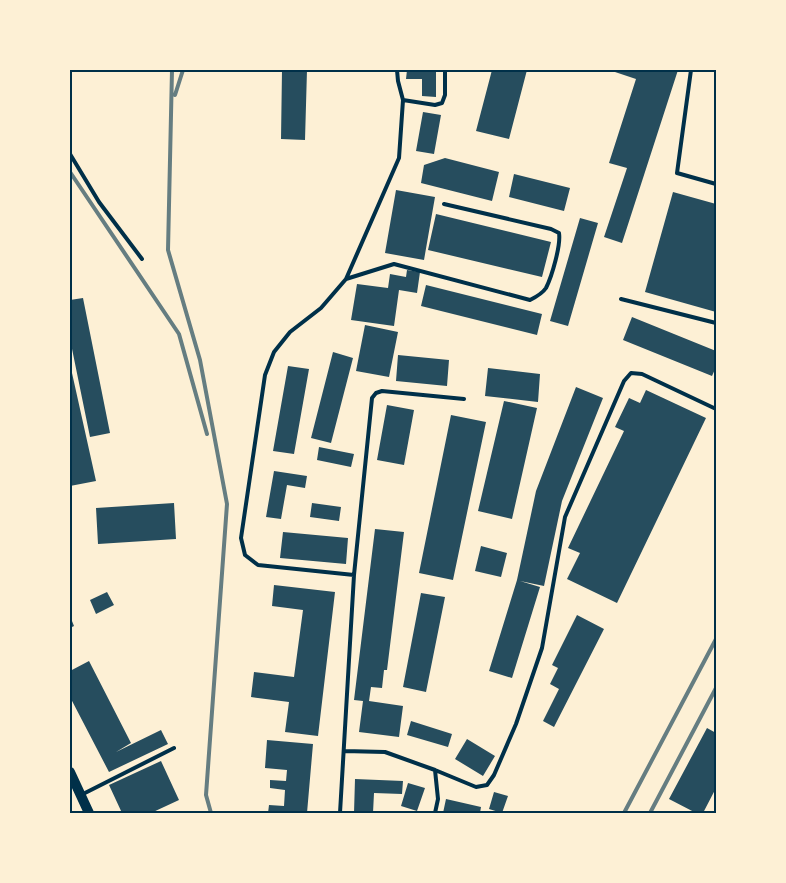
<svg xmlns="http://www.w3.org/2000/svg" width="786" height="883" font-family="Helvetica,sans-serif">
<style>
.building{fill:#264d5e}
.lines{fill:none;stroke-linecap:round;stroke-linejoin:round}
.service{stroke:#003049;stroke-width:4}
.secondary{stroke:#003049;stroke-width:10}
.rail{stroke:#657d81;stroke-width:4}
.neatline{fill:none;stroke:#003049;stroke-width:2}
</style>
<rect width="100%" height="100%" fill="#fdf0d5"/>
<path class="building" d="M 282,70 L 307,70 L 305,140 L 281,139 Z
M 407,70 L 436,70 L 436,97 L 422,96 L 422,79 L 406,79 Z
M 492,70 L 527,70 L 509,139 L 476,131 Z
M 609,70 L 678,70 L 622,243 L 604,237 L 627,168 L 609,163 L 636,79 Z
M 423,112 L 441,115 L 434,154 L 416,151 Z
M 445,158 L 499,172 L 492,201 L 421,183 L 424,165 Z
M 514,174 L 570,188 L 564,211 L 509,197 Z
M 396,190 L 435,197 L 424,260 L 385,253 Z
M 673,192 L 716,204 L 716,312 L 645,292 Z
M 436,214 L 551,242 L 542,277 L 428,250 Z
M 580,218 L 598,223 L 568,326 L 550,321 Z
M 407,270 L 420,272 L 417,293 L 399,290 L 394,326 L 351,320 L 357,284 L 388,288 L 390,274 L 406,277 Z
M 426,285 L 542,314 L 537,335 L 421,306 Z
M 83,298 L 110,433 L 90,437 L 70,339 L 70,300 Z
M 632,317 L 716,351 L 716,367 L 712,376 L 623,340 Z
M 365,325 L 398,332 L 389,377 L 356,371 Z
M 333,352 L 353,358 L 331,443 L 311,438 Z
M 398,355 L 449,360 L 447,386 L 396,381 Z
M 70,364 L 96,481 L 70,486 Z
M 288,366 L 309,369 L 294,454 L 273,451 Z
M 488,368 L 540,374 L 538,402 L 485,396 Z
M 576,387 L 603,398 L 562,501 L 544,586 L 520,581 L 540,587 L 512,678 L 489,671 L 517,580 L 536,491 Z
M 646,390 L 706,418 L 617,603 L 567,579 L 580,553 L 568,548 L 624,431 L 615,427 L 629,398 L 640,403 Z
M 504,401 L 537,408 L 512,519 L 478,511 Z
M 387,405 L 414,410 L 404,465 L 377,460 Z
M 451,415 L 486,422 L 453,580 L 419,573 Z
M 319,447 L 354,454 L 351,467 L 317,460 Z
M 274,471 L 307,476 L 305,488 L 287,485 L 281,519 L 266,517 Z
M 174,503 L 176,539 L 98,544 L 96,508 Z
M 312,503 L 341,507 L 339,521 L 310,517 Z
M 375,529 L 404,532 L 387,670 L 384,670 L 382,688 L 371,687 L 369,701 L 403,706 L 399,737 L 359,732 L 363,701 L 354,700 Z
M 283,532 L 348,538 L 346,564 L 280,558 Z
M 481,546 L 507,553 L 501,577 L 475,571 Z
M 274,585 L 335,592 L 318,736 L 285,732 L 289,702 L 251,697 L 254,672 L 294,677 L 303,610 L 272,606 Z
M 107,592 L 114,605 L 96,614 L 90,600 Z
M 421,593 L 445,597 L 426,692 L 403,687 Z
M 577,615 L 604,629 L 554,727 L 543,721 L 559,689 L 550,684 L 558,668 L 552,665 Z
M 70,616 L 74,626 L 70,628 Z
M 89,661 L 131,743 L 116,752 L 161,730 L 168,744 L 109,772 L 70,697 L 70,671 Z
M 411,721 L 452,734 L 448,747 L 407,735 Z
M 707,728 L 716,733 L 716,788 L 703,813 L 696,813 L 669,799 Z
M 467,739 L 495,756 L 483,776 L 455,759 Z
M 267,740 L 313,744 L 307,813 L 268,813 L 269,805 L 284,806 L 285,790 L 270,788 L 270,780 L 286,781 L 287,770 L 265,768 Z
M 161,761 L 179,800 L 151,813 L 122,813 L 109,785 Z
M 355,779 L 403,781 L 402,794 L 374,793 L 373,813 L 354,813 Z
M 408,783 L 425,788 L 417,811 L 401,806 Z
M 494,792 L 508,796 L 502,813 L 489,809 Z
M 446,799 L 481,807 L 480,813 L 443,813 Z"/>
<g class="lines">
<path class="service" d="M 691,70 L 677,173 L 716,184
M 403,100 L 435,105 L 442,103 L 445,95 L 445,70
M 70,154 L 99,202 L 142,259
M 346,279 L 394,264 L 530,300 C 536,297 542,294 546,288 C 552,276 561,245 559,233 L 551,229 L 444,204
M 621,299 L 716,323
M 354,575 L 372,398 L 376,393 L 382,391 L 464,399
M 344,751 L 385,752 L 435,770 L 438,799 L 435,813
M 435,770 L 476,787 L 487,785 L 494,775 L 516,724 L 542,648 L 565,517 L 624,381 L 631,373 L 642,374 L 716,409
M 83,794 L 174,748
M 340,813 L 354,575 L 258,565 L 245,555 L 241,538 L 265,375 L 274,352 L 290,332 L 321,308 L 346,279 L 399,158 L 403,100 L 398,81 L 397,70"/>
<path class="secondary" d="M 70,772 L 89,813"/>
<path class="rail" d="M 172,70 L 168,250 L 200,360 L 227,504 L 206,795 L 211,813
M 175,95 L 183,70
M 70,172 L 179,334 L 207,434
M 624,813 L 716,639
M 650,813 L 716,688"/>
</g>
<rect width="786" height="883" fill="none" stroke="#fdf0d5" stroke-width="142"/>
<rect x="71" y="71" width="644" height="741" class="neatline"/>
</svg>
